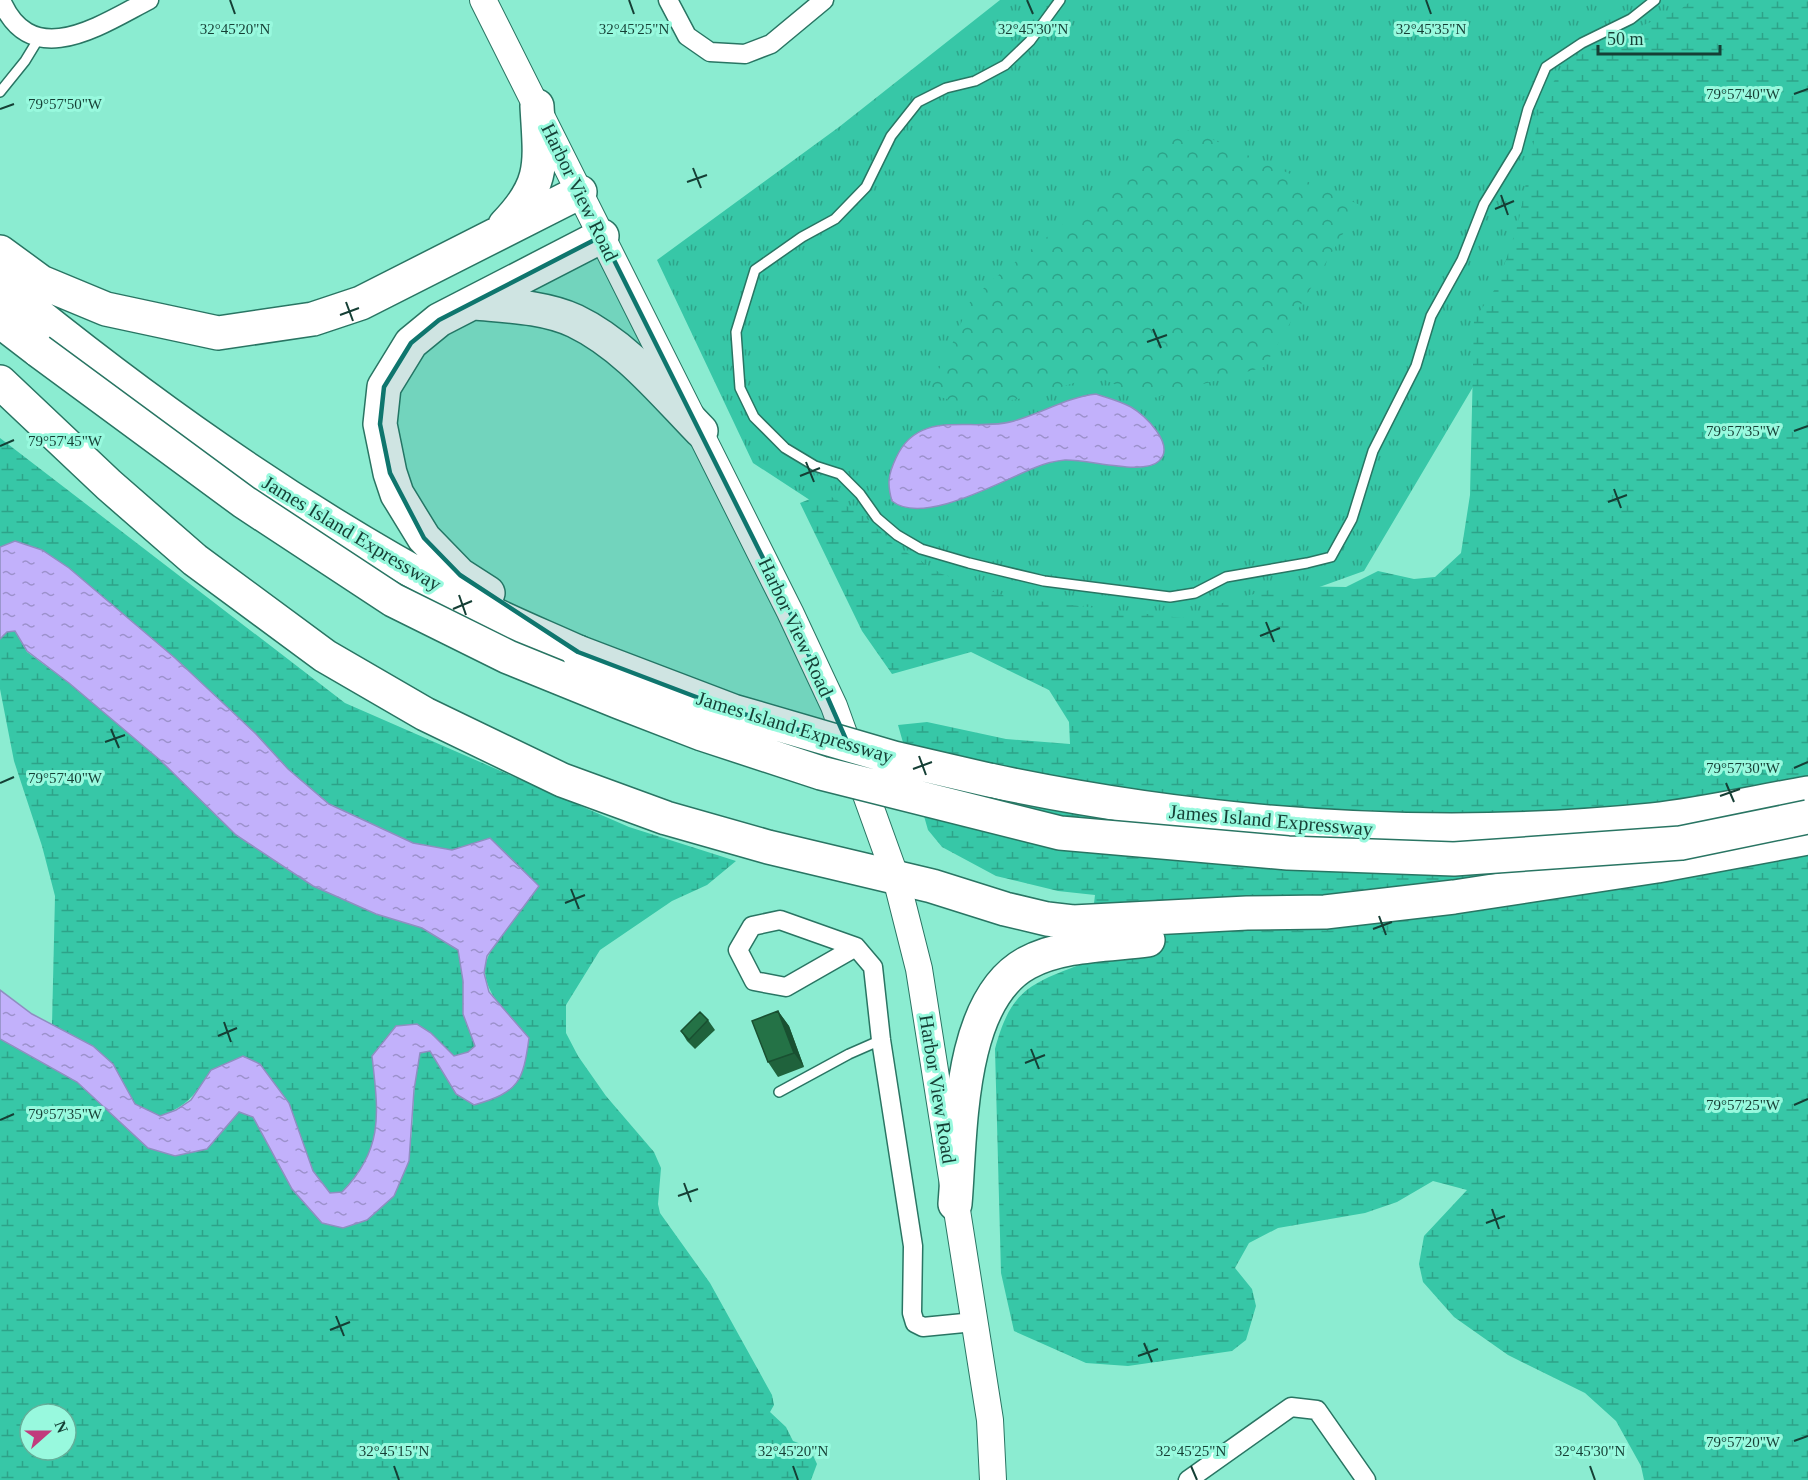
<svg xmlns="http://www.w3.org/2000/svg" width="1808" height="1480" font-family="'Times New Roman',serif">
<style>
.grass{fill:url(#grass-tufts)}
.forest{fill:url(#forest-crowns)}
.wetland{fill:url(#wetland-marsh);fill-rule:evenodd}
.water{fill:url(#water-ripples);stroke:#8e8fc0;stroke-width:1.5}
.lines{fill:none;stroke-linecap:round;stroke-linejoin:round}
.lane-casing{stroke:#297563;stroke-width:12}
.street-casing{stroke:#297563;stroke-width:21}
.secondary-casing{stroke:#297563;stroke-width:28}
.highway-casing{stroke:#297563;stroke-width:36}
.lane{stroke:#fff;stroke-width:9}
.street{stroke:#fff;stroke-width:18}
.secondary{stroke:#fff;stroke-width:26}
.highway{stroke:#fff;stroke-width:33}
.highway-bridge-casing{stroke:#297563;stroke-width:36;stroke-linecap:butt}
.highway-bridge{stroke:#fff;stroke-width:33}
.wall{fill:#1f623c}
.shaded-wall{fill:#195031}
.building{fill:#247246;stroke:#195031;stroke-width:1.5}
.marked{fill:#0f766e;fill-opacity:0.2;stroke:#0f766e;stroke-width:4.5;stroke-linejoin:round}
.ticks{fill:none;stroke:#153f35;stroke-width:2}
.labels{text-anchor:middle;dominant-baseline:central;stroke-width:6;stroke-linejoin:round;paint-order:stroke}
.street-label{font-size:20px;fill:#153f35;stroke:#98f9de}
.ticks-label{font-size:15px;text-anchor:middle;fill:#153f35;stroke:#98f9de;stroke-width:6;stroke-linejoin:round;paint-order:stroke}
</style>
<defs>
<pattern id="grass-tufts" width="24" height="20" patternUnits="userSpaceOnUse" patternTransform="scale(1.5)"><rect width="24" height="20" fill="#37c7a7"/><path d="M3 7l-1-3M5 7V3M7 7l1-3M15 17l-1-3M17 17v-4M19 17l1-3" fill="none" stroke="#2da389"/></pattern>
<pattern id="forest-crowns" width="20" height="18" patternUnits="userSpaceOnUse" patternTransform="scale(1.5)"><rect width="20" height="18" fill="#37c7a7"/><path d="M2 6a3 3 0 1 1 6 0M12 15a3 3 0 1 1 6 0" fill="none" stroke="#2da389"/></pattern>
<pattern id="wetland-marsh" width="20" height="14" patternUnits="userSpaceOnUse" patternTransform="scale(1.5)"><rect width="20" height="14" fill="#37c7a7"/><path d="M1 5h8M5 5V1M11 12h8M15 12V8" fill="none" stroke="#2da389"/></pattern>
<pattern id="water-ripples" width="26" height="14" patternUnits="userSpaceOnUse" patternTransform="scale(1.5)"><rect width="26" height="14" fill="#c2b1fb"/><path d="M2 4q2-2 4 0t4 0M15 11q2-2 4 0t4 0" fill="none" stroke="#9c91cc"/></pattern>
</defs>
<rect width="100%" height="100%" fill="#8becd1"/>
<path class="grass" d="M 1000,0 L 1707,0 L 1681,36 L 1364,571 L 1153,647 L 960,598 L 753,463 L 657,260 L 839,127 Z"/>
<path class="forest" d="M 1191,130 L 1360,205 L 1264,367 L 1150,399 L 1095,376 L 1031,397 L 972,406 L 926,393 L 950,349 L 970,302 L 991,281 L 1079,212 L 1163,136 Z"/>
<path class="wetland" d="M 1692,0 L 1808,0 L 1808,1480 L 1644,1480 L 1641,1466 L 1616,1421 L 1585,1393 L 1508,1355 L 1454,1317 L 1423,1282 L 1419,1264 L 1424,1236 L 1467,1190 L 1433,1181 L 1397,1202 L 1365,1213 L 1278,1228 L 1249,1243 L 1235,1268 L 1252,1289 L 1256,1306 L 1246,1340 L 1232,1351 L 1128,1366 L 1086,1363 L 1014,1331 L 1001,1273 L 995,1049 C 1011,988 1032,983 1087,962 L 1095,895 L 1058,891 L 996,876 L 942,847 L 928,830 L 898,725 L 927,722 L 1006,739 L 1070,744 L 1069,722 L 1049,690 L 971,652 L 892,674 L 862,631 L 800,503 L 825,493 L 865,517 L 894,545 L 942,574 L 1011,598 L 1182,618 L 1228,601 L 1284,586 L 1346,587 L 1378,571 L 1414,579 L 1435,577 L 1461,553 L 1470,495 L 1474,320 L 1497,286 L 1518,224 L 1542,100 L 1563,67 L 1595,46 L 1681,9 Z
M 0,438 L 345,703 L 629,827 L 736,861 L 707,885 L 672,901 L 600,950 L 566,1005 L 566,1033 L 578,1056 L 606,1096 L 654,1152 L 661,1168 L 658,1204 L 660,1213 L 710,1283 L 772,1395 L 774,1405 L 770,1412 L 786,1427 L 793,1441 L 809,1447 L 817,1464 L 811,1480 L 0,1480 L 0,1039 L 77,1082 L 148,1148 L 207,1149 L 239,1112 L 253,1117 L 322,1223 C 345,1228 360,1226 378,1210 C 425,1167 406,1109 420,1053 L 430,1051 L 456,1094 L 502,1009 C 466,961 495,951 520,909 L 490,838 L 452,850 L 413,843 L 329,804 L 288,769 L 256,734 L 175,658 L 69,568 L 15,541 L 0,547 ZM 30,1414 L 66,1414 L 66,1450 L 30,1450 Z
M 15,631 L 27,652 L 69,683 L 160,760 L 237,835 L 313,886 L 376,914 L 422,928 L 458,950 L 463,981 L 463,1014 L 475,1046 L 468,1052 L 454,1056 L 431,1033 L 372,1056 C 378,1112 385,1148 342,1192 L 330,1193 L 313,1171 L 289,1103 L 212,1070 C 195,1094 188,1106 160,1116 L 135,1104 L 113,1064 L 76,1037 L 52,1025 L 55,896 L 42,846 L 14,761 L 0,689 L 0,639 L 7,632 Z"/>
<path class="water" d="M 1096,394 C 1108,398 1120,401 1131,407 C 1145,415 1176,445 1159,461 C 1144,476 1088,459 1065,460 C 1055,461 1043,464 1034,468 C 1001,481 923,526 892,501 C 887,484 888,475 896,458 C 919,407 972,433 1014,421 C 1042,413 1068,397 1096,394 Z
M 15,541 L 42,550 L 69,568 L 175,658 L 256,734 L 288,769 L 329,804 L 413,843 L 452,850 L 490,838 L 539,886 L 487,956 L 484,973 L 489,992 L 529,1038 C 523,1082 519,1092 474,1105 L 456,1094 L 430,1051 L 420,1053 L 414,1090 L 409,1161 L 394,1196 L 367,1220 L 343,1228 L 322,1223 L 292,1189 L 253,1117 L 239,1112 L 207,1149 L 175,1156 L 148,1148 L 77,1082 L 0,1039 L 0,990 L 32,1014 L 93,1046 L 113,1064 L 135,1104 L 160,1116 L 176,1110 L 191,1100 L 211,1070 L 243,1056 L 260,1064 L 289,1103 L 313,1171 L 330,1193 L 342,1192 C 385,1148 378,1111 372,1056 L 396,1026 L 417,1024 L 431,1033 L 454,1056 L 468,1052 L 475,1046 L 463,1014 L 463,981 L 458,950 L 422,928 L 376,914 L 313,886 L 236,835 L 160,760 L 69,683 L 27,651 L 15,631 L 7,632 L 0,639 L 0,547 Z"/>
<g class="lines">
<defs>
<path id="lane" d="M 1060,0 L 1030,41 L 1005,65 L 975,81 L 946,88 L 918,102 L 891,136 L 866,187 L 835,219 L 802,237 L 755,270 L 736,332 L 740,388 L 754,417 L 785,448 L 815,466 L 840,474 L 860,494 L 877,518 L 897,535 L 921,549 L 969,563 L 1044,581 L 1170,597 L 1195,593 L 1226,577 L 1307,563 L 1331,557 L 1352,519 L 1373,451 L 1416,366 L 1431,316 L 1462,260 L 1484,204 L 1517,150 L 1528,109 L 1546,67 L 1582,43 L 1631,19 L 1655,0
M 0,92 L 25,61 L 39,38
M 779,1092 L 849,1054 L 881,1040"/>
<path id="street" d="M 1,0 C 32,73 102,24 149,0
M 668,0 L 687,36 L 710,52 L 745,54 L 771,44 L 824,0
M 856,947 L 786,987 L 754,981 L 738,950 L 752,926 L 780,920 L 856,947 L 873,967 L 881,1040 L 913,1246 L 912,1313 L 915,1323 L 923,1327 L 974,1322
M 1188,1480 L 1291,1407 L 1317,1410 L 1366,1480"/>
<path id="secondary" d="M 483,0 L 790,612 L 834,706 L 896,878 L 919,969 L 990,1420 L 993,1480"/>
<path id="highway" d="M 505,225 C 546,183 540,162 537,106
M 0,252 L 41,282 L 106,309 L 218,333 L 313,319 L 361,303 L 580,192
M 0,284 C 142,400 291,507 454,594 C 493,616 536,633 578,652
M 475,303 C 508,306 545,307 575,321 C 625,345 663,392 701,431
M 0,321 L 39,351
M 0,382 L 109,485 L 195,560 L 325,656 L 425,714 L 562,780 L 666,818 L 768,847 L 932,886 L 1005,909 L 1047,919 L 1073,922 L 1247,913 L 1325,912 L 1454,897 L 1657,866 L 1808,838
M 488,593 L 460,575 L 424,538 L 397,494 L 390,473 L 380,424 L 384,387 L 411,343 L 439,320 L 602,236
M 989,780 C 1206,826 1431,842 1652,820 C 1704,814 1756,802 1808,793
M 955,1204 C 961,1135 957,1001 1027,963 C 1062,944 1110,945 1148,940"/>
</defs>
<use href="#lane" class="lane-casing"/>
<use href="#street" class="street-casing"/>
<use href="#secondary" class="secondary-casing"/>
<use href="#highway" class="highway-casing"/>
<use href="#lane" class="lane"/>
<use href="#street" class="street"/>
<use href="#secondary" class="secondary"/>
<use href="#highway" class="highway"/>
<defs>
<path id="highway-bridge" d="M 39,351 L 244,502 L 393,600 L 508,657 L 619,702 L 702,734 L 821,773 L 1060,833 L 1288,853 L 1454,859 L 1681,843 L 1808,817
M 578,652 L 733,711 L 894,758 L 989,780"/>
</defs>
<use href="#highway-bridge" class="highway-bridge-casing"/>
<use href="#highway-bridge" class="highway-bridge"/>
</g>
<path class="wall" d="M 778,1011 L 789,1026 L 804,1067 L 778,1077 L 768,1062 Z
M 708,1020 L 715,1030 L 695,1049 L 687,1041 L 681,1031 Z"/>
<path class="shaded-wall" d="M 778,1011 L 789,1026 L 804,1067 L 794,1053 Z"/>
<path class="building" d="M 778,1011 L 794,1053 L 768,1062 L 752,1021 Z
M 700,1012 L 708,1020 L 689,1040 L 681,1031 Z"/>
<path class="marked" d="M 602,236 L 790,612 L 848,744 L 733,711 L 578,652 L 460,575 L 424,538 L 390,473 L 380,424 L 384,387 L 411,343 L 439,320 Z"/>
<path class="ticks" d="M 230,0 L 235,14M 629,0 L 634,14M 1027,0 L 1033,14M 1426,0 L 1431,14M 1794,94 L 1808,89M 0,109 L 14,104M 693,168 L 701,188M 687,182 L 707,175M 1501,195 L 1508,215M 1495,209 L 1514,201M 346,302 L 353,321M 340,315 L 359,308M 1153,329 L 1161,348M 1147,342 L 1167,335M 1794,431 L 1808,426M 0,446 L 14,440M 806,462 L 814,482M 800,476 L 820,468M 1614,489 L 1621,508M 1608,502 L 1627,495M 459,595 L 466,615M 453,609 L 472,601M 1266,622 L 1274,642M 1260,636 L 1280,628M 111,729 L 119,748M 105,742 L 125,735M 919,756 L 926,775M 1794,768 L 1808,762M 913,769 L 932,762M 0,783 L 14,777M 1726,783 L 1734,802M 1720,796 L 1740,789M 571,889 L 579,909M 565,903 L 585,895M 1379,916 L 1386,935M 1373,929 L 1392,922M 224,1022 L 231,1042M 218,1036 L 237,1028M 1031,1049 L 1039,1069M 1025,1063 L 1045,1055M 1794,1105 L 1808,1099M 0,1120 L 14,1114M 684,1183 L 691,1202M 678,1196 L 698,1189M 1492,1209 L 1499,1229M 1486,1223 L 1505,1216M 336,1316 L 344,1336M 330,1330 L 350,1322M 1144,1343 L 1152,1362M 1138,1356 L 1158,1349M 1794,1441 L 1808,1436M 394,1466 L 399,1480M 793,1466 L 798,1480M 1191,1466 L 1197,1480M 1590,1466 L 1595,1480"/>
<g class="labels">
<g class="street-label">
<text transform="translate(580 192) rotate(64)">Harbor View Road</text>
<text transform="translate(352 533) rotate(31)">James Island Expressway</text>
<text transform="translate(796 627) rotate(65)">Harbor View Road</text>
<text transform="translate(795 727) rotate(17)">James Island Expressway</text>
<text transform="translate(1271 820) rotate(5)">James Island Expressway</text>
<text transform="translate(938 1089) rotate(81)">Harbor View Road</text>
</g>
</g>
<g class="ticks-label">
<text x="235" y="34">32°45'20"N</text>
<text x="634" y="34">32°45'25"N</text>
<text x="1033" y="34">32°45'30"N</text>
<text x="1431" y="34">32°45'35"N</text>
<text x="1743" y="99">79°57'40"W</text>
<text x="65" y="109">79°57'50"W</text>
<text x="1743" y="436">79°57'35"W</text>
<text x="65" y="446">79°57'45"W</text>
<text x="1743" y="773">79°57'30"W</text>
<text x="65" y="783">79°57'40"W</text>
<text x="1743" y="1110">79°57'25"W</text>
<text x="65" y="1119">79°57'35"W</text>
<text x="1743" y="1447">79°57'20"W</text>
<text x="394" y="1456">32°45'15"N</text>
<text x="793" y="1456">32°45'20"N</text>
<text x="1191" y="1456">32°45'25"N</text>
<text x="1590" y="1456">32°45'30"N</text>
</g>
<g transform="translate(48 1432) rotate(69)"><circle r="28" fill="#98f9de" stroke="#64af9a" stroke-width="1.5"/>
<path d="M0-4.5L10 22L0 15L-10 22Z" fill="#c13b7d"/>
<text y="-9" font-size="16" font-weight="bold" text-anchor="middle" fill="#153f35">N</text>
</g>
<path d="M1598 45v9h122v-9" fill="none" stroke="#153f35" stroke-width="3"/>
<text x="1607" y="45" font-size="18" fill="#153f35" stroke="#98f9de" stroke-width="4.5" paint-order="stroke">50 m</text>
</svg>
